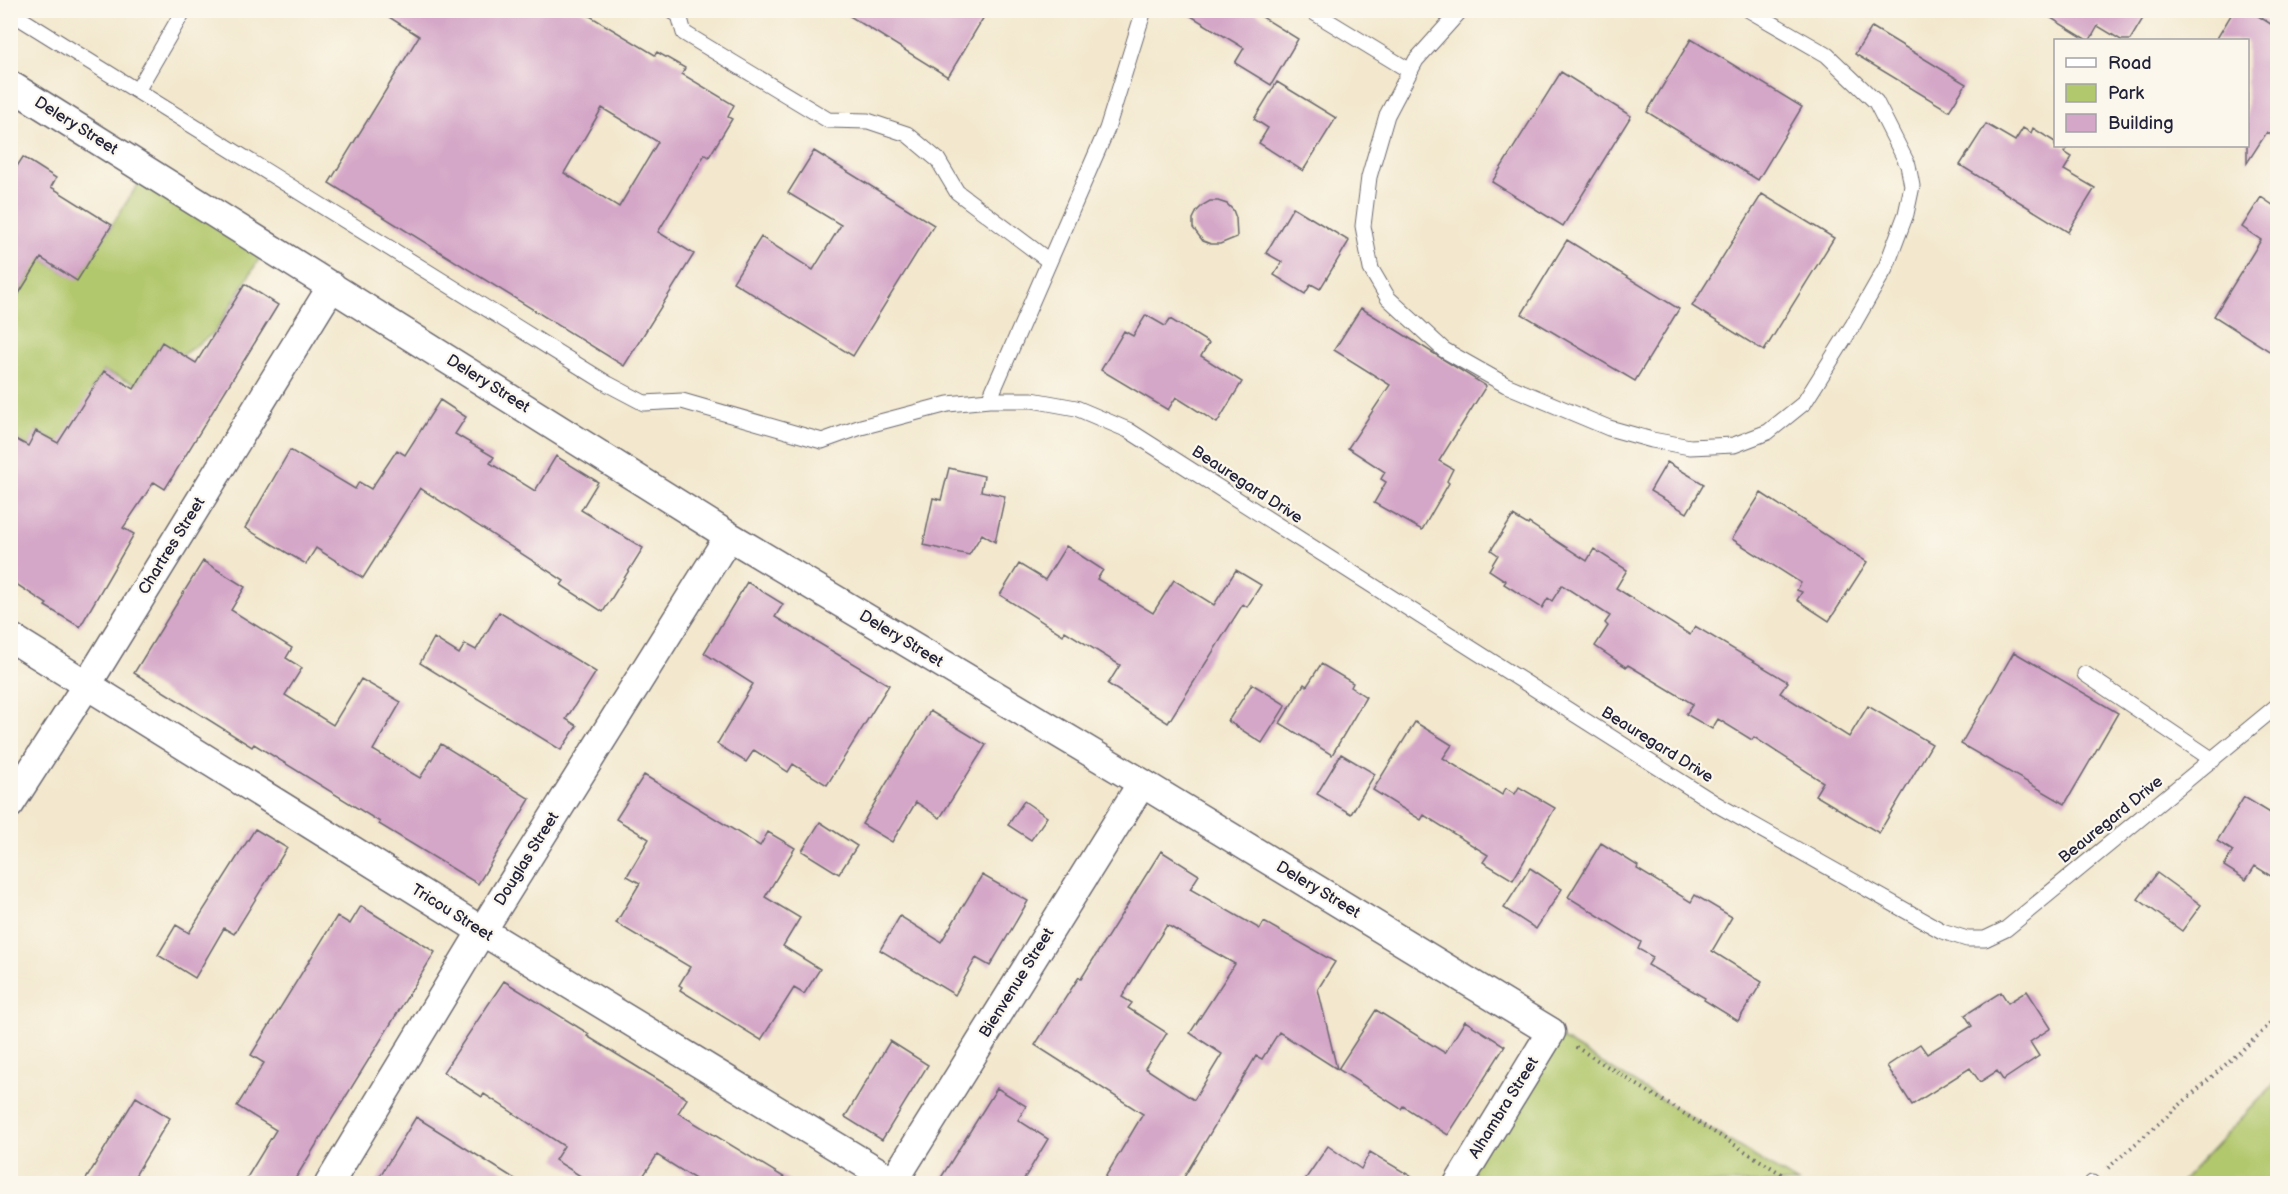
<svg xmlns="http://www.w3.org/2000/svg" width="2288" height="1194" font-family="'Balsamiq Sans',sans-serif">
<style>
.green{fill:#b2c86d;stroke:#6a7554;stroke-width:1.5}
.building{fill:#d4a6c7;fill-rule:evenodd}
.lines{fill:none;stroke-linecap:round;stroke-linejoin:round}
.lane-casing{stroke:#6b676e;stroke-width:17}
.street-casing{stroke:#6b676e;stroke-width:31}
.path{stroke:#6b676e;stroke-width:4;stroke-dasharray:1.5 4.5;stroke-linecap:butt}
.lane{stroke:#fff;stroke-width:15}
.street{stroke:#fff;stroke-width:28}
.labels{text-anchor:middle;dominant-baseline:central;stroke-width:4.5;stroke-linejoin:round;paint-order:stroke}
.street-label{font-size:16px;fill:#22223b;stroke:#fbf7ec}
</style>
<rect width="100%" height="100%" fill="#fbf7ec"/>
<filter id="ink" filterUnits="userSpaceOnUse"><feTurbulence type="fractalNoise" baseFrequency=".0167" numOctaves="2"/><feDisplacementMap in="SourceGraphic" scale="12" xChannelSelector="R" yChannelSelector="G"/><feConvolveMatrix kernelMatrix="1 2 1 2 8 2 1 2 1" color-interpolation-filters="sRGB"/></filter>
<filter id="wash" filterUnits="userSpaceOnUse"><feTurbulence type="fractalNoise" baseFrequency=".008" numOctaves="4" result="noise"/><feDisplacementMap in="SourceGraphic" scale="24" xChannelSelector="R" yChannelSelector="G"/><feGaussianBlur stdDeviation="1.35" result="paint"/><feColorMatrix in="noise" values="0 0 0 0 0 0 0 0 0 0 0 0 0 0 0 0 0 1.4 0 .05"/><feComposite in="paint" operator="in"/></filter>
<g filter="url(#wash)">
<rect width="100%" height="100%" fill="#f3e8ce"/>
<path class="green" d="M 147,170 L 267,246 L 215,332 L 182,355 L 162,343 L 137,384 L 103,371 L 91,390 L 101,397 L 70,448 L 37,431 L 28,446 L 11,436 L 10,293 L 17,297 L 31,274 L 11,261 L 29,251 L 77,280 Z
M 1551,1032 L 1798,1183 L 1460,1184 Z
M 2277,1081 L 2277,1183 L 2180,1183 Z"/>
<g id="blocks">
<path class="building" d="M 378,10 L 580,10 L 655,55 L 657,52 L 685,68 L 682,74 L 734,105 L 728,117 L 732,119 L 709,157 L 705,154 L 658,232 L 694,254 L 624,366 L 329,183 L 419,36 ZM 602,108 L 658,142 L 619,207 L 564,173 Z
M 840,10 L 988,10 L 948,77 Z
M 1181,10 L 1251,10 L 1298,39 L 1271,85 L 1235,63 L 1244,48 Z
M 2038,10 L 2148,10 L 2130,40 L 2121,40 L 2098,26 L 2090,40 L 2087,40 Z
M 2234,10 L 2249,10 L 2277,28 L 2277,139 L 2267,132 L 2247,163 L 2247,40 L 2216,40 Z
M 1872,27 L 1966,84 L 1949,111 L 1855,54 Z
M 1691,39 L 1802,107 L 1758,180 L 1647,112 Z
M 1561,72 L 1631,116 L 1563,226 L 1492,182 Z
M 1277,82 L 1336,118 L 1303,171 L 1259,143 L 1268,128 L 1254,119 Z
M 1986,124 L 2015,141 L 2023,128 L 2031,133 L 2033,128 L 2055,142 L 2055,146 L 2061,146 L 2067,149 L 2064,152 L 2072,157 L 2064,170 L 2095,188 L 2068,232 L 1960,165 Z
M 814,151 L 934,225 L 853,356 L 733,282 L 761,237 L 813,270 L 841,225 L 788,193 Z
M 23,157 L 56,178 L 51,187 L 112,225 L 77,281 L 41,258 L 10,308 L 10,177 Z
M 1762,194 L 1834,238 L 1764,351 L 1692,306 Z
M 2261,197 L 2277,208 L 2277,356 L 2214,316 L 2261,240 L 2242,227 Z
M 1210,201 L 1218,201 L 1227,204 L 1233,210 L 1236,218 L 1237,237 L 1220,244 L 1211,244 L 1203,241 L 1193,228 L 1193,219 L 1197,211 L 1203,205 Z
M 1293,207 L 1349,241 L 1320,289 L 1311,284 L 1305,294 L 1274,275 L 1282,262 L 1266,253 Z
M 1567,240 L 1679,309 L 1635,381 L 1522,314 Z
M 245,284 L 278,305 L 165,489 L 154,482 L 123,528 L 134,534 L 80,627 L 45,606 L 47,604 L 10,580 L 10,436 L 28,446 L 36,431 L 58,443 L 104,371 L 134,389 L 162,342 L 196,363 Z
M 1361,308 L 1486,386 L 1439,461 L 1453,469 L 1447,481 L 1449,483 L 1422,530 L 1374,503 L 1386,482 L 1381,479 L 1385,472 L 1348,448 L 1390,385 L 1334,350 Z
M 1146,315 L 1165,326 L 1170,319 L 1209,343 L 1201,356 L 1242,382 L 1217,423 L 1176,397 L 1168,410 L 1101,370 L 1124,331 L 1133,336 Z
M 440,400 L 466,417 L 455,434 L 494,457 L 490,463 L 535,491 L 556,456 L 598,482 L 581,510 L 643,548 L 603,612 L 561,585 L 564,581 L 420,488 L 363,578 L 316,548 L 306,564 L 245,528 L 290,450 L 355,489 L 359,482 L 371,489 L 397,450 L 405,455 Z
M 1667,462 L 1704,484 L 1687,513 L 1650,491 Z
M 949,468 L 984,476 L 981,491 L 1005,496 L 995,542 L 982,534 L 969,555 L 923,545 L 933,498 L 941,500 Z
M 1761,493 L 1867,562 L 1829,621 L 1797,600 L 1802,592 L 1797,590 L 1801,583 L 1732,539 Z
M 1513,516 L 1528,525 L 1529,523 L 1587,561 L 1594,549 L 1627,570 L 1616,588 L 1690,635 L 1695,626 L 1788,682 L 1780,693 L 1849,737 L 1868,706 L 1932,744 L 1879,833 L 1815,795 L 1823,782 L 1754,737 L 1752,740 L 1718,719 L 1712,729 L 1686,714 L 1693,704 L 1628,665 L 1626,667 L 1595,646 L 1608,626 L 1605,623 L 1610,616 L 1562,585 L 1552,601 L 1548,598 L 1542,608 L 1504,584 L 1506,581 L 1489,570 L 1498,555 L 1491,550 Z
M 1066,546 L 1103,570 L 1097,579 L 1153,613 L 1174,580 L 1214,605 L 1236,570 L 1261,585 L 1247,607 L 1243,604 L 1168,723 L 1108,684 L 1120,665 L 1065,631 L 1063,635 L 1000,595 L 1019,564 L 1045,580 Z
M 203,561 L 245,587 L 231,610 L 292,648 L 286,658 L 302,668 L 285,695 L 333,725 L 361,679 L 401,702 L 373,750 L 420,778 L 441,744 L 530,799 L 478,884 L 379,824 L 380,822 L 254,744 L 252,747 L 134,673 Z
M 747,582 L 783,604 L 775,617 L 889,685 L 827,785 L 793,764 L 788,772 L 754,750 L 746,762 L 717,744 L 753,684 L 704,653 Z
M 499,612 L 596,672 L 566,719 L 577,726 L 561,750 L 420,663 L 434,638 L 459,654 L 465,644 L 476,650 Z
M 2014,652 L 2118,713 L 2065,804 L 1961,744 Z
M 1321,664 L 1353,683 L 1351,687 L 1366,697 L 1332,755 L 1280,723 L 1304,684 L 1307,686 Z
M 1252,684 L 1286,705 L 1262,743 L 1228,721 Z
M 930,711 L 986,745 L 940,818 L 916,802 L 892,842 L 862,824 Z
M 1415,722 L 1452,745 L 1443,758 L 1502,795 L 1506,788 L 1515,794 L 1519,787 L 1555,808 L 1513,880 L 1483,862 L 1488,855 L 1424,815 L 1421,820 L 1373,790 Z
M 1341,754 L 1375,774 L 1351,814 L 1317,794 Z
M 644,775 L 760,846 L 768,832 L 795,848 L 765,897 L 800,918 L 783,946 L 820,969 L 804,994 L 794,988 L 761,1040 L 680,990 L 682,987 L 679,985 L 690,967 L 616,923 L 640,883 L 627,876 L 649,839 L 616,819 Z
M 2244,797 L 2277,817 L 2277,880 L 2255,866 L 2246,880 L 2224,866 L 2233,851 L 2217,841 Z
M 1024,801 L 1047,817 L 1031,840 L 1008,825 Z
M 820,822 L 857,846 L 839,874 L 802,851 Z
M 255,829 L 287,848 L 234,934 L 224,928 L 195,978 L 158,955 L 176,925 L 189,933 Z
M 1601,843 L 1638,866 L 1637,869 L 1691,902 L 1695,895 L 1732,917 L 1712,951 L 1762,982 L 1738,1021 L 1704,1000 L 1705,998 L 1648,965 L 1653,957 L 1638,949 L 1641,942 L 1568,897 Z
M 1161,851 L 1199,875 L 1190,889 L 1260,929 L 1264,922 L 1335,962 L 1318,989 L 1337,1069 L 1279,1032 L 1262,1059 L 1256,1056 L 1180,1184 L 1101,1184 L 1143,1114 L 1035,1045 L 1079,977 L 1081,979 ZM 1167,925 L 1235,964 L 1190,1033 L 1222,1054 L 1194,1100 L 1145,1068 L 1167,1033 L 1128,1008 L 1132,1003 L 1122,997 Z
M 1530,868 L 1562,889 L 1536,929 L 1504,908 Z
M 2157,873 L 2201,905 L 2182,931 L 2138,899 Z
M 982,875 L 1028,901 L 990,966 L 976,958 L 955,995 L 880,950 L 900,916 L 941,942 Z
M 361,906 L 435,952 L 292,1184 L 243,1184 L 276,1130 L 237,1106 L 264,1063 L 251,1055 L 337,916 L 350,924 Z
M 504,981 L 589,1034 L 587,1036 L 670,1087 L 687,1099 L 678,1113 L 795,1184 L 703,1184 L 657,1155 L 638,1184 L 593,1184 L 555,1160 L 564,1146 L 484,1094 L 482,1097 L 443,1072 Z
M 2027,991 L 2051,1028 L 2030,1042 L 2039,1056 L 2003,1080 L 1997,1071 L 1980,1082 L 1970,1068 L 1912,1105 L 1887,1066 L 1920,1044 L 1927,1054 L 1972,1026 L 1965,1015 L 2001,992 L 2008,1003 Z
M 1376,1010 L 1445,1053 L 1465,1021 L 1505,1046 L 1448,1135 L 1403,1106 L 1401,1109 L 1338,1069 Z
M 890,1041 L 928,1065 L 882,1140 L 845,1117 Z
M 997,1088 L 1026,1106 L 1018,1120 L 1048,1139 L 1021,1184 L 937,1184 Z
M 136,1097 L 170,1118 L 130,1184 L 83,1184 Z
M 416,1117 L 440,1132 L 523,1184 L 375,1184 Z
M 1328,1146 L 1361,1169 L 1370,1152 L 1424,1184 L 1302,1184 Z"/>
</g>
</g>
<g filter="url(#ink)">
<use href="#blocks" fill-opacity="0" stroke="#6b676e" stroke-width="1.5"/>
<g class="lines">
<defs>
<path id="lane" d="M 670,10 L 679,15 L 684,33 L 828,120 L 868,121 L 907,134 L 938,160 L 957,192 L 1049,261
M 1310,10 L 1410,71
M 1461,10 L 1416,60 L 1387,115 L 1369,177 L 1363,226 L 1371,269 L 1388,298 L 1444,350 L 1506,385 L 1609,428 L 1652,440 L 1690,447 L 1734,445 L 1768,432 L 1804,403 L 1853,325 L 1886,267 L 1906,214 L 1912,186 L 1908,165 L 1876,102 L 1827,55 L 1749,10
M 10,12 L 608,384 L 644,403 L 682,401 L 822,441 L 861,427 L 948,404 L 989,400 L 1032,400 L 1076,408 L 1128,430 L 1716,804 L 1942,931 L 1967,939 L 1985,939 L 2006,929 L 2278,705
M 137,91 L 184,10
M 989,400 L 1107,129 L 1144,10
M 2085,674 L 2213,760
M 2091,1184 L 2092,1183"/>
<path id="street" d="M 10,85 L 729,536 L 1142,783 L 1551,1032 L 1458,1184
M 10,637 L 482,931 L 898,1184
M 10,804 L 88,683 L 332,286
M 329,1184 L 482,931 L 729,536
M 892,1184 L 1142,783"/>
</defs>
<use href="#lane" class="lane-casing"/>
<use href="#street" class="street-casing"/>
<path class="path" d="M 1576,1047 L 1798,1184
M 2108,1168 L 2240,1052 L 2264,1030 L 2278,1013"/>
<use href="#lane" class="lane"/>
<use href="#street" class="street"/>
</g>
</g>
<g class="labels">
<g class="street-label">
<text transform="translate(76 126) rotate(32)">Delery Street</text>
<text transform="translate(488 384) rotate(32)">Delery Street</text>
<text transform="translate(1247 485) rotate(33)">Beauregard Drive</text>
<text transform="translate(172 546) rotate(-58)">Chartres Street</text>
<text transform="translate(901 639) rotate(31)">Delery Street</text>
<text transform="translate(1657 745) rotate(32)">Beauregard Drive</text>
<text transform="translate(2111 820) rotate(-39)">Beauregard Drive</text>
<text transform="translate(527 859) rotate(-58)">Douglas Street</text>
<text transform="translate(1318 890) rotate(31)">Delery Street</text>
<text transform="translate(452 913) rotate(32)">Tricou Street</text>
<text transform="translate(1017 983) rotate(-58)">Bienvenue Street</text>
<text transform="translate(1504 1108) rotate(-58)">Alhambra Street</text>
</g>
</g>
<rect width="2288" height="1194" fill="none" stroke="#fbf7ec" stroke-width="36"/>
<rect x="2054" y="39" width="195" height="108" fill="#fbf7ec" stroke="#a4a2a5" stroke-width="1.5"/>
<rect x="2066" y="58" width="30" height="9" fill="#ffffff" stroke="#a4a2a5" stroke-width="1.5"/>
<text x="2108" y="69" font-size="18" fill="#22223b">Road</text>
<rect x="2066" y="84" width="30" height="18" fill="#b2c86d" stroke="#a4a2a5" stroke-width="1.5"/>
<text x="2108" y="99" font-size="18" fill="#22223b">Park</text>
<rect x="2066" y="114" width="30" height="18" fill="#d4a6c7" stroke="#a4a2a5" stroke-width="1.5"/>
<text x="2108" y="129" font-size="18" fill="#22223b">Building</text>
</svg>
